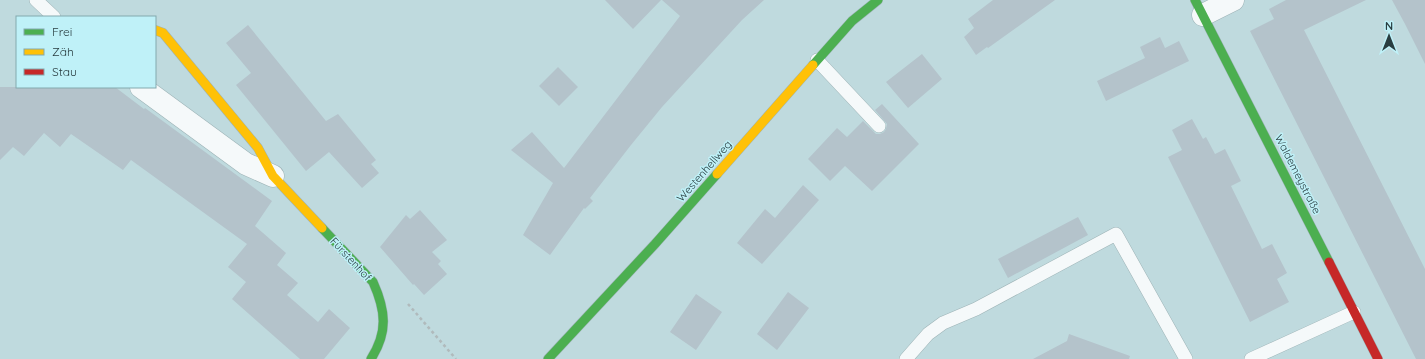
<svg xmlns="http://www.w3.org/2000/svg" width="1425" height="359" font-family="Quicksand,sans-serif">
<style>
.building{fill:#b4c3cb}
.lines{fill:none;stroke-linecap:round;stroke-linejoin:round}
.lane-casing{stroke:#9db3b6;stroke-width:14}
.street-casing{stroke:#9db3b6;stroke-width:23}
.fast-casing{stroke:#9db3b6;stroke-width:10}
.slow-casing{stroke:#9db3b6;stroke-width:10}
.jam-casing{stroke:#9db3b6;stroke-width:10}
.path{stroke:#b0babc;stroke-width:2.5;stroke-dasharray:3 3;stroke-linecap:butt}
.lane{stroke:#f5f9fa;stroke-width:13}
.street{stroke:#f5f9fa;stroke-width:22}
.fast{stroke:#4caf50;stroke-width:9}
.slow{stroke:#ffc107;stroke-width:9}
.jam{stroke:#c62828;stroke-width:9}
.labels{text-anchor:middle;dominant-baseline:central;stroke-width:3;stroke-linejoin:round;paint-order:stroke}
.street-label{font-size:11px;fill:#293d40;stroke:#bff1f8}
</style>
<rect width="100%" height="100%" fill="#bfdade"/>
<path class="building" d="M 605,0 L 661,0 L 633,29 Z
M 662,0 L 764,0 L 742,20 L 662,107 L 631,145 L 590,198 L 593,201 L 585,209 L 584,208 L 550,255 L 523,235 L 553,183 L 511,150 L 532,132 L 564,168 L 680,16 Z
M 993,0 L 1055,0 L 988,48 L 987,47 L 976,55 L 964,37 L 974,28 L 968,19 Z
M 1286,0 L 1366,0 L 1304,30 L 1425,269 L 1425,359 L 1416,359 L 1250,31 L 1274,19 L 1269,9 Z
M 1392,0 L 1425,0 L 1425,64 L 1405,24 Z
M 248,25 L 326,121 L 338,114 L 376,160 L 371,164 L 379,173 L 362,188 L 329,152 L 306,171 L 236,85 L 251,73 L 226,43 Z
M 1160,37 L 1165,48 L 1179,41 L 1189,61 L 1106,101 L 1097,81 L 1145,58 L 1140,47 Z
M 922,54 L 942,79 L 908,108 L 886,82 Z
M 558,67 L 578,87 L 559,106 L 539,86 Z
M 0,87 L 115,87 L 144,109 L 145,108 L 272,201 L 255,226 L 286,253 L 277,265 L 298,283 L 287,295 L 318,322 L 329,309 L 350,328 L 324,359 L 300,359 L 232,299 L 246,282 L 228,267 L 247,244 L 131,160 L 123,170 L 71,134 L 60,147 L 44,133 L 24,156 L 13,147 L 0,160 Z
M 882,104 L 919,144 L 872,191 L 845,166 L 830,181 L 808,159 L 837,128 L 847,137 L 863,121 L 876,134 L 880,134 L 884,132 L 886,129 L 887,124 L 875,110 Z
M 1192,119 L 1203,139 L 1206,137 L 1215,154 L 1225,149 L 1241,181 L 1231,186 L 1262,249 L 1272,244 L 1287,273 L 1277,279 L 1289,302 L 1250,322 L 1168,157 L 1182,150 L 1172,130 Z
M 803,185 L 819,200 L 762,264 L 737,243 L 765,209 L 775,218 Z
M 420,210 L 447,240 L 432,252 L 441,261 L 438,264 L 447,274 L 424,295 L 414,284 L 413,285 L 380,247 L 406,215 L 410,219 Z
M 1078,217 L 1088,235 L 1008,278 L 998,259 Z
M 788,292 L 809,308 L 777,350 L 757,334 Z
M 696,294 L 722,312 L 696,350 L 670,332 Z
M 1069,334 L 1130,356 L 1129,359 L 1033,359 L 1067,341 Z"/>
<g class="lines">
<defs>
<path id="lane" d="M 36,0 L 54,17
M 817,60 L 879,126
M 906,359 L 928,334 L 943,323 L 976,309 L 1116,234 L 1186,359
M 1251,359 L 1354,312"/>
<path id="street" d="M 1203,15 L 1233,0
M 141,87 L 246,164 L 273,176"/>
<path id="fast" d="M 1195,0 L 1329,262
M 813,65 L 852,21 L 878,0
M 322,228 L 373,282 C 386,311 388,332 371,359
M 548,359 L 655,244 L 717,174"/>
<path id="slow" d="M 155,30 L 163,33 L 258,148 L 273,176 L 322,228
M 717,174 L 813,65"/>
<path id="jam" d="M 1329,262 L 1378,359"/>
</defs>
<use href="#lane" class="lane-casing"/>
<use href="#street" class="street-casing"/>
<use href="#fast" class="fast-casing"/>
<use href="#slow" class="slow-casing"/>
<use href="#jam" class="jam-casing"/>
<path class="path" d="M 408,304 L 456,359"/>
<use href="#lane" class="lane"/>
<use href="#street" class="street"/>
<use href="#fast" class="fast"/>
<use href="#slow" class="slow"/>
<use href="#jam" class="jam"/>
</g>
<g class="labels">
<g class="street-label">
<text transform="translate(704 171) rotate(-49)">Westenhellweg</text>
<text transform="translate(1298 174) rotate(63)">Waldemeystraße</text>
<text transform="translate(351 259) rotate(47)">Fürstenhof</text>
</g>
</g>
<rect x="16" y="16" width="140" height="72" fill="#bff1f8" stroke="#83a9ae"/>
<rect x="24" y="29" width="20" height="6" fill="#4caf50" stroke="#83a9ae"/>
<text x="52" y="36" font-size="12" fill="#293d40">Frei</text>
<rect x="24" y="49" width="20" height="6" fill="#ffc107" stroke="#83a9ae"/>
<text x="52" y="56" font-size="12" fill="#293d40">Zäh</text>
<rect x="24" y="69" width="20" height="6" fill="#c62828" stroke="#83a9ae"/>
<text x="52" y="76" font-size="12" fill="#293d40">Stau</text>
<g transform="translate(1389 36)" stroke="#bff1f8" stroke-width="3" paint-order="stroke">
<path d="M0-3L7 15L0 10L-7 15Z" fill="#293d40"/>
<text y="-6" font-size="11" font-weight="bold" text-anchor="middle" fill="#293d40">N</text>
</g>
</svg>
